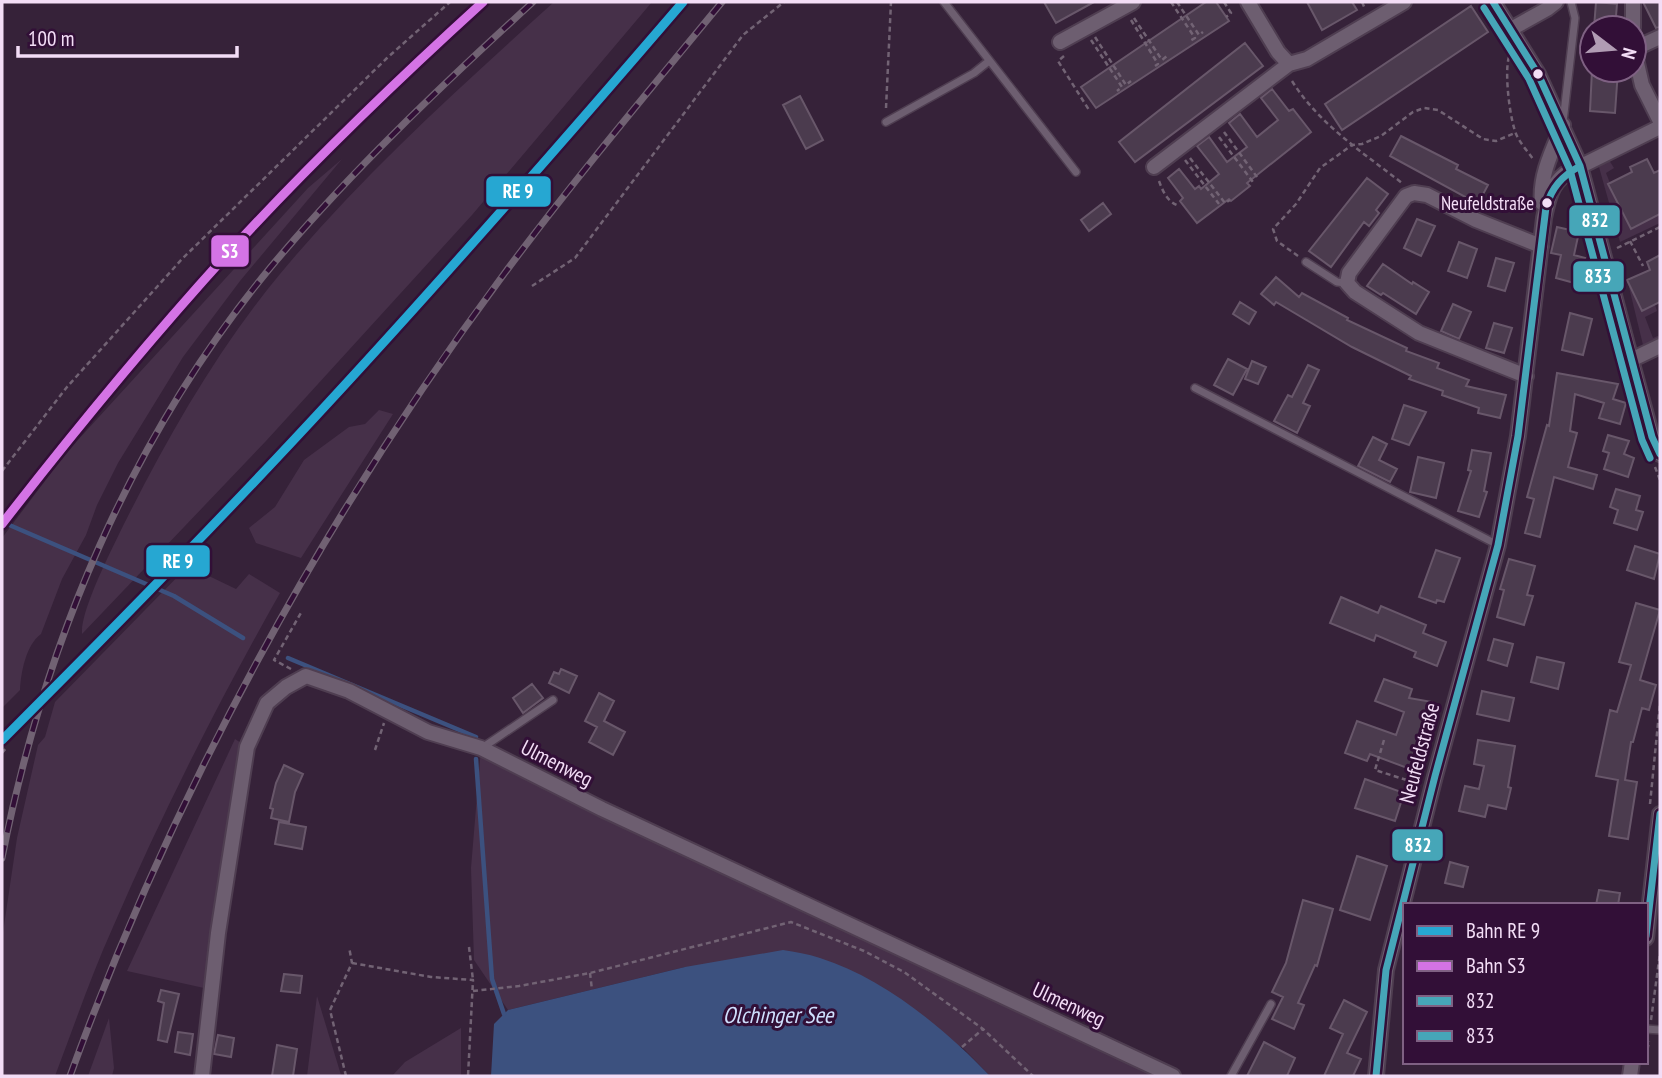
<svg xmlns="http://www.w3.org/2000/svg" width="1662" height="1078" font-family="'PT Sans Narrow',sans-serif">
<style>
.green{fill:#463049}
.water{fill:#3c517f}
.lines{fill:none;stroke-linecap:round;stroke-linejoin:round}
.stream{stroke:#3c517f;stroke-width:4.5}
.building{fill:#4b3b4e;stroke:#68576a;stroke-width:2}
.service-casing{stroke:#4f3e51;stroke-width:10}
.minor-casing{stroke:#4f3e51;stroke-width:18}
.path{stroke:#726374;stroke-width:2.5;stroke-dasharray:5 3.5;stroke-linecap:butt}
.service{stroke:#6d5e70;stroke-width:7}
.minor{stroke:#6d5e70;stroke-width:14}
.rail-casing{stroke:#716273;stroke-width:7}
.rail{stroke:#320f37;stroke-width:4.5;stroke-dasharray:13;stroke-linecap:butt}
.bus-1-casing{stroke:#320f37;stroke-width:12}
.bus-2-casing{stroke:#320f37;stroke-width:12}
.bus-1{stroke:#46a6b8;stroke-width:7}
.bus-2{stroke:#46a6b8;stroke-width:7}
.rail-1-casing{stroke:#320f37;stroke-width:14}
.rail-2-casing{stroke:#320f37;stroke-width:14}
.rail-1{stroke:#26a7d2;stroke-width:9}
.rail-2{stroke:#d473e5;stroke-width:9}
.bus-dot{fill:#f3ddf6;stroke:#320f37;stroke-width:2.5}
.labels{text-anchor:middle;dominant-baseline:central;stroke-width:6;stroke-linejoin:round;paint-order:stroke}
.bus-label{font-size:19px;fill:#f3ddf6;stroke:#320f37;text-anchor:end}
.street-label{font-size:21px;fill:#f3ddf6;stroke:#320f37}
.water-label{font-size:23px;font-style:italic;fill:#cedffd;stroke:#320f37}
.line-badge{stroke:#320f37;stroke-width:2.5}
.badge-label{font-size:19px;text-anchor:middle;font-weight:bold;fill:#fff}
</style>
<rect width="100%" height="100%" fill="#362239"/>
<path class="green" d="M 554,2 L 652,2 L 472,215 L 266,441 L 82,634 C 80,611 112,549 123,526 C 167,438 217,350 280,274 C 362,175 458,89 554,2 Z
M 342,159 L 240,281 L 183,357 L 118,463 L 97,505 L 86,535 L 62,579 L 41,634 C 26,645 21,672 20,690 L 2,708 L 2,538 L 66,453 L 308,188 Z
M 1609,160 L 1614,168 L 1606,173 L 1610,183 L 1608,185 L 1631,229 L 1660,214 L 1660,223 L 1620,242 L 1599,167 Z
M 1628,283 L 1642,311 L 1655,305 L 1657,311 L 1645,317 L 1653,338 L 1660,335 L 1660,338 L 1643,345 Z
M 379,410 L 393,414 L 301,558 L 256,543 L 249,528 L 275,507 L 304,460 L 349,427 L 365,424 Z
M 188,566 L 236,589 L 249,574 L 280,593 C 219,701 162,813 113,927 C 91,976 74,1026 55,1076 L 2,1076 L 2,939 L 17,838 L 38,745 L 45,737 L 55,702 Z
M 235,739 L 241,743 L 204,988 L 127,971 Z
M 481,748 L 1173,1076 L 990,1076 L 962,1047 L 685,967 L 508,1010 L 474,960 L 471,868 Z
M 317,996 L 341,1075 L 342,1076 L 307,1076 Z
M 109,1018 L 114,1068 L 112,1076 L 88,1076 Z
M 461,1028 L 461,1076 L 392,1076 L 405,1062 Z"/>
<path class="water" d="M 783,950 C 795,952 808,954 820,958 C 884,978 945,1029 990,1076 L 491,1076 L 494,1024 L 508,1010 L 685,967 Z"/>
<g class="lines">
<path class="stream" d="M 7,524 L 174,596 L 243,638
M 288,658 L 476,737
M 476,759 L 492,979 L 504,1014"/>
</g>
<path class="building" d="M 1044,2 L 1094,2 L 1056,23 Z
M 1206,2 L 1216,2 L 1229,21 L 1096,108 L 1081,87 Z
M 1307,2 L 1352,2 L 1357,10 L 1322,30 Z
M 1596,2 L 1617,4 L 1615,28 L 1594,28 Z
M 1643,2 L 1660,2 L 1660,27 L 1656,28 Z
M 1471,6 L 1488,32 L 1342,130 L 1325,104 Z
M 1245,43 L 1263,66 L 1135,162 L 1119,142 Z
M 1592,70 L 1618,70 L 1615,113 L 1590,111 Z
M 1272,89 L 1289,111 L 1293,109 L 1311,132 L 1247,183 L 1250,186 L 1231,201 L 1229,199 L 1197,223 L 1180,201 L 1183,198 L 1168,178 L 1179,169 L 1195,189 L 1199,186 L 1201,189 L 1219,174 L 1197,146 L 1209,137 L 1227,162 L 1247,147 L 1229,123 L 1240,114 L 1257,137 L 1278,120 L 1261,98 Z
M 800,96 L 823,140 L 806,149 L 783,105 Z
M 1401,136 L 1458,165 L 1456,169 L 1488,185 L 1478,204 L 1390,156 Z
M 1647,159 L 1654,173 L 1660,170 L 1660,214 L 1631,229 L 1608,184 L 1632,172 L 1630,167 Z
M 1367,178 L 1388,194 L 1376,210 L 1379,213 L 1369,226 L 1364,222 L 1331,267 L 1309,251 Z
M 1103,203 L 1111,214 L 1089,231 L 1081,220 Z
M 1417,219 L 1435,226 L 1421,256 L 1404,248 Z
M 1557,227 L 1579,232 L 1574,255 L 1585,258 L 1578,284 L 1556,278 L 1561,255 L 1551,253 Z
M 1459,242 L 1477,249 L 1467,278 L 1448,271 Z
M 1660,255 L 1660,302 L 1642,311 L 1627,280 L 1650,270 L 1647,262 Z
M 1496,258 L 1514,263 L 1505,291 L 1488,286 Z
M 1383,264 L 1412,284 L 1413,282 L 1429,292 L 1416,314 L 1383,293 L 1381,295 L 1367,286 Z
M 1276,277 L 1299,297 L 1302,293 L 1348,318 L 1347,320 L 1407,348 L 1406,351 L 1439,363 L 1437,368 L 1469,380 L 1466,386 L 1506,395 L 1500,418 L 1478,413 L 1479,408 L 1442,395 L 1443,391 L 1409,379 L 1411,376 L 1352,347 L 1276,302 L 1274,305 L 1261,294 Z
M 1240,302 L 1256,312 L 1249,324 L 1233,314 Z
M 1453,304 L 1471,312 L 1459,339 L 1441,331 Z
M 1570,313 L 1592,319 L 1583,355 L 1562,350 Z
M 1494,323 L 1512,328 L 1504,353 L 1486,348 Z
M 1228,359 L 1247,369 L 1233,395 L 1214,385 Z
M 1252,361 L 1266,367 L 1258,384 L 1245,379 Z
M 1308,365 L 1319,370 L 1303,403 L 1310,406 L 1297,433 L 1274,421 L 1288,395 L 1292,397 Z
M 1557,373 L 1618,384 L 1613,399 L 1626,403 L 1620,424 L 1599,418 L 1604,403 L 1575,394 L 1570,431 L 1577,433 L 1568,467 L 1597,475 L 1593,489 L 1554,477 L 1540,537 L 1525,533 L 1534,499 L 1527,497 L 1547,425 L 1549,426 Z
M 1404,405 L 1426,412 L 1409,445 L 1392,439 Z
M 1608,435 L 1629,441 L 1624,454 L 1634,458 L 1628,477 L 1604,469 L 1609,453 L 1603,451 Z
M 1373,437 L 1387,444 L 1379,460 L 1397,469 L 1390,482 L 1358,466 Z
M 1472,450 L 1491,453 L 1484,491 L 1487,492 L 1479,517 L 1458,511 L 1471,471 L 1468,470 Z
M 1418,457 L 1444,463 L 1436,498 L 1410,492 Z
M 1616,489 L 1640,496 L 1636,510 L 1643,512 L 1637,530 L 1614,523 L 1618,510 L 1610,507 Z
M 1635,546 L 1660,554 L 1654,579 L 1627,570 Z
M 1436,550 L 1460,558 L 1444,602 L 1437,600 L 1436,603 L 1419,597 Z
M 1509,559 L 1535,566 L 1527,595 L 1533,596 L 1524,625 L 1497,617 L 1504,590 L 1500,589 Z
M 1341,597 L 1378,613 L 1381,606 L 1426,625 L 1423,633 L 1446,642 L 1437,666 L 1414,657 L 1416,652 L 1376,635 L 1374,641 L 1330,623 Z
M 1636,603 L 1660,610 L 1640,680 L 1656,685 L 1649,710 L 1642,708 L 1633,742 L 1631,742 L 1625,780 L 1637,782 L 1628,839 L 1609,836 L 1618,780 L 1596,776 L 1610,710 L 1617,712 L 1631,665 L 1619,662 Z
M 1494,639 L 1513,644 L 1507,666 L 1488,660 Z
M 1537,657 L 1564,663 L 1558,689 L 1531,682 Z
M 561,669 L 577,676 L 569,693 L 549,683 L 554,672 L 559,674 Z
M 1384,679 L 1412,689 L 1409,698 L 1432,702 L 1429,718 L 1410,769 L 1370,754 L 1367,761 L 1345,753 L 1357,721 L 1396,735 L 1404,712 L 1375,701 Z
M 532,684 L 543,698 L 523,713 L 513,698 Z
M 1482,691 L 1514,698 L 1509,721 L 1477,714 Z
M 599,693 L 614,701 L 604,721 L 625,732 L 613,755 L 589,742 L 597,727 L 585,721 Z
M 1478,740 L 1515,746 L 1508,787 L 1511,788 L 1506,809 L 1488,805 L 1485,817 L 1459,811 L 1465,786 L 1479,789 L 1484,766 L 1474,764 Z
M 284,765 L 303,774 L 295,792 L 289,822 L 271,818 L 273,809 L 270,808 L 276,783 Z
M 1365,779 L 1404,793 L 1395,821 L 1355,808 Z
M 279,822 L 306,827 L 302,849 L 275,844 Z
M 1357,856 L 1387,866 L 1370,920 L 1340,910 Z
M 1450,862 L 1468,867 L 1463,887 L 1445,883 Z
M 1599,890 L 1620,893 L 1618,905 L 1596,905 Z
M 1303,900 L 1333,909 L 1317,966 L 1315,965 L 1298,1003 L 1304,1005 L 1294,1029 L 1272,1019 L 1283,997 L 1272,992 L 1286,963 Z
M 284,974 L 302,976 L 300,993 L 281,991 Z
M 161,990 L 179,994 L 167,1042 L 158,1040 L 164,1003 L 158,1001 Z
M 1344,1000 L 1367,1012 L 1347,1053 L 1361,1059 L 1353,1076 L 1324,1076 L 1343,1034 L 1330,1028 Z
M 178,1032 L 193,1034 L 190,1055 L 175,1052 Z
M 218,1035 L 234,1038 L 231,1057 L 214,1054 Z
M 1264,1042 L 1295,1058 L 1287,1076 L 1247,1076 Z
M 277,1045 L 297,1049 L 293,1076 L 272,1076 Z"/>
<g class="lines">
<defs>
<path id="service" d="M 944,2 L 1076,172
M 886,122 L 974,73 L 989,61
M 1563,122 L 1575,18 L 1571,2
M 1306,262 L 1337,282 L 1347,283
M 1195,388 L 1498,545
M 482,748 L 553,700
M 1646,1029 L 1660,1030
M 1231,1076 L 1271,1004"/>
<path id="minor" d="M 1248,2 L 1278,52 L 1289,64 L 1307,59 L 1404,2
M 1493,2 L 1538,74 L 1580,166 L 1631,360 L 1652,437 L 1660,454
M 1633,2 L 1633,28
M 1511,29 L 1547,9 L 1556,2
M 1060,42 L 1133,2
M 1634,49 L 1660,37
M 1634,50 L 1642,85 L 1660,121
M 1154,167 L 1289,64
M 1542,203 C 1539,176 1553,149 1563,125
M 1631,360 L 1660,346
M 1526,376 L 1419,333 L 1355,292 L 1347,283 L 1349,273 L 1406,196 L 1414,193 L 1427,195 L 1476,220 L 1541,246
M 1646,938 L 1660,814
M 202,1076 L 218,933 L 247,747 L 267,703 L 286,687 L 306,676 L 349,691 L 428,732 L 481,748 L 602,809 L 1173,1076
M 1376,1076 L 1386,970 L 1435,776 L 1498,545 L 1518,436 L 1544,218 C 1548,200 1550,186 1565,174 L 1660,127
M 1630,1076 L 1632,1062"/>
</defs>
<use href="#service" class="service-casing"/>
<use href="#minor" class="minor-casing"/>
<path class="path" d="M 1171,2 L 1195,38 L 1190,41
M 1177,2 L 1199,35 L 1203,32
M 1224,2 L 1231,13 L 1226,17
M 1362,2 L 1365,9
M 1134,18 L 1162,60 L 1167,56
M 1131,20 L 1158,64 L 1155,66
M 1095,37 L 1126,85 L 1131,81
M 1091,40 L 1122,87 L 1117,91
M 1064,56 L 1058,61 L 1089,110
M 1509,57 C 1504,72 1510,122 1517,136 C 1521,144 1528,152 1533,159
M 1292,81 C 1319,124 1362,152 1402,183
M 886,108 L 891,2
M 1224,132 L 1257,177
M 1219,137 L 1253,182
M 1190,158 L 1225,203 L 1230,200
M 1185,160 L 1219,204
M 1159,181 C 1163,192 1168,203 1180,206
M 1630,241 L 1643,266
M 1617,248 L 1660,227
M 1298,256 L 1277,241 L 1273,229 L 1296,204 L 1320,168 L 1352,145 L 1362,144 L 1381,136 L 1413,112 L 1424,108 L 1438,110 L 1483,139 L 1496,141 L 1515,133
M 532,286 L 575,258 L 743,35 L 784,2
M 1655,467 L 1660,480
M 2,471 L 67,387 L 182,259 L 387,58 L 450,2
M 291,669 L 274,660 L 302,611
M 1384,740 L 1375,770 L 1419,784
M 375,750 L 384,723
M 2,753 L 6,748
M 1650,804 L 1660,703
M 469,947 L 473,980
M 352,963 L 431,977 L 473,980 L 468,1076
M 590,973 L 592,990
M 473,991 L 519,986 L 590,973 L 791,922 L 864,951 L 904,972 L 983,1029 L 1033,1076
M 1651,1020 L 1660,953
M 962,1047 L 983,1029
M 1646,1058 L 1649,1041
M 346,1076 L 330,1010 L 352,963 L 349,947"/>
<use href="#service" class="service"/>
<use href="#minor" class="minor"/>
<defs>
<path id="rail" d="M 2,858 C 44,644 130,438 270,268 C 350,172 441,86 533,2
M 70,1076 C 173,793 324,516 504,274 C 573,181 648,92 722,2"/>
</defs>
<use href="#rail" class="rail-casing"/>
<use href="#rail" class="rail"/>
<defs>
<path id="bus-1" d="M 1493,2 L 1538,74 L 1580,166 L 1652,437 L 1660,454
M 1646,936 L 1660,814
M 1376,1076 L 1386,970 L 1435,776 L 1498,545 L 1518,436 L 1546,207 C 1552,187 1562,176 1580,166"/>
<path id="bus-2" d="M 1484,8 L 1529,79 L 1570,170 L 1642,440 L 1650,458"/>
</defs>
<use href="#bus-1" class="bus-1-casing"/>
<use href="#bus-2" class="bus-2-casing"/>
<use href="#bus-1" class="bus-1"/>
<use href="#bus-2" class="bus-2"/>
<defs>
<path id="rail-1" d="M 2,740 C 113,629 223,517 329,402 C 450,271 567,137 683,2"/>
<path id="rail-2" d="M 2,524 C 75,430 150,339 230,251 C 310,164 395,82 483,2"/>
</defs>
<use href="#rail-1" class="rail-1-casing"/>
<use href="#rail-2" class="rail-2-casing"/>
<use href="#rail-1" class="rail-1"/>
<use href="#rail-2" class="rail-2"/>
</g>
<g class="bus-dot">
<circle cx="1538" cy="74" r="6"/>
<circle cx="1547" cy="203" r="6"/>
</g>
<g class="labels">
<g class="bus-label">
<text x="1534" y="203">Neufeldstraße</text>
</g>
<g class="street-label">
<text transform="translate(1419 753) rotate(-75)">Neufeldstraße</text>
<text transform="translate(557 763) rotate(27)">Ulmenweg</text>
<text transform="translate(1069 1004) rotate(25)">Ulmenweg</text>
</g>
<g class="water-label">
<text x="778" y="1014">Olchinger See</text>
</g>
</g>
<g class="line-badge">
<rect x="485" y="175" width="67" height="33" rx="7" fill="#26a7d2"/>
<rect x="1568" y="204" width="53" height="33" rx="7" fill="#46a6b8"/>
<rect x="210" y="234" width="40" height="34" rx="7" fill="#d473e5"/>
<rect x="1572" y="260" width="53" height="33" rx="7" fill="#46a6b8"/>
<rect x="145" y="544" width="66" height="34" rx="7" fill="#26a7d2"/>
<rect x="1391" y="828" width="53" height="34" rx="7" fill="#46a6b8"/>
</g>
<g class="badge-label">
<text x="518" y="198">RE 9</text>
<text x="1595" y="227">832</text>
<text x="230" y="258">S3</text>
<text x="1598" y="283">833</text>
<text x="178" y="568">RE 9</text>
<text x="1418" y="852">832</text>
</g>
<rect width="1662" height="1078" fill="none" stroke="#f3ddf6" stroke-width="7"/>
<rect x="1403" y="903" width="245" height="161" fill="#320f37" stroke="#7f6183" stroke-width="2"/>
<rect x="1417" y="926" width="35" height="10" fill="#26a7d2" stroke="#7f6183" stroke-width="2"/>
<text x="1466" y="938" font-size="21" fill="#f3ddf6">Bahn RE 9</text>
<rect x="1417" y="961" width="35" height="10" fill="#d473e5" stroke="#7f6183" stroke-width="2"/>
<text x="1466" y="973" font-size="21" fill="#f3ddf6">Bahn S3</text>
<rect x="1417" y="996" width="35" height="10" fill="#46a6b8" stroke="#7f6183" stroke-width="2"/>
<text x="1466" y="1008" font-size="21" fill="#f3ddf6">832</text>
<rect x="1417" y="1031" width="35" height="10" fill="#46a6b8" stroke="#7f6183" stroke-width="2"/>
<text x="1466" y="1043" font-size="21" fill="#f3ddf6">833</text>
<g transform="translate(1613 49) rotate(106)"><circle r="33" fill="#320f37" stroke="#7f6183" stroke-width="2"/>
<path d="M0-5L12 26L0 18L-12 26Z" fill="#b19cb4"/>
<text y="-10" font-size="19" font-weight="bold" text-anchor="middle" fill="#f3ddf6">N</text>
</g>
<path d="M18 46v10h219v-10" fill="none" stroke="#f3ddf6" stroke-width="3.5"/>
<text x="28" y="46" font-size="21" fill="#f3ddf6" stroke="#320f37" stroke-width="5" paint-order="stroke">100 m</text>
</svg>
